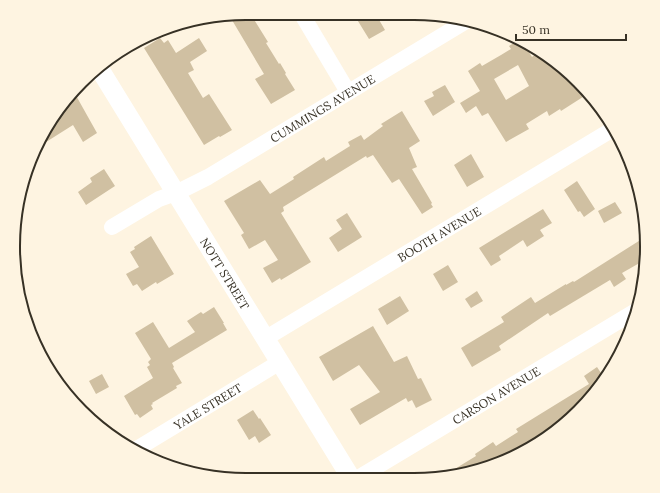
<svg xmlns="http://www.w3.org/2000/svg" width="660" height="493" font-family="Lora,serif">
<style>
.building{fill:#d0c0a2;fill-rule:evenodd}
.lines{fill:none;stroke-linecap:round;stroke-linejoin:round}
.minor{stroke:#fff;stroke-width:16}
.tertiary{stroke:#fff;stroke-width:19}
.labels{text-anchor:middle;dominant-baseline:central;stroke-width:3;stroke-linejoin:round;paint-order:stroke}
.street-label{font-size:12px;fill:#373125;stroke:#fef4e1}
.rim{fill:none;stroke:#373125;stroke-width:2}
</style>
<rect width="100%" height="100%" fill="#fef4e1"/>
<path class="building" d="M 250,13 L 268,42 L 266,43 L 279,64 L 280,63 L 286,73 L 285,74 L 295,90 L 271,104 L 255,79 L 264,74 L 229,15 Z
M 353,13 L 375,13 L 385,30 L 369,39 Z
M 160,38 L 164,43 L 168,40 L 176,53 L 199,38 L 207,51 L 190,62 L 194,70 L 188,73 L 203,98 L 209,94 L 232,130 L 220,137 L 219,136 L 204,145 L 144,48 Z
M 517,41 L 524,44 L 532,57 L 539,51 L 543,52 L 586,95 L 561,111 L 560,109 L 549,116 L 547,111 L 526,124 L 529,129 L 506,142 L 488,113 L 482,116 L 476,106 L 466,113 L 460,103 L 480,91 L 468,71 L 480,63 L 482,66 L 501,55 L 511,49 L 509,46 ZM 518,65 L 529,86 L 506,100 L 494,79 Z
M 445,85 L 455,102 L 433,116 L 424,101 L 434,96 L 432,92 Z
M 74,92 L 97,133 L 83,142 L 73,125 L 35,149 L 37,143 Z
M 402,111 L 420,141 L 409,148 L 417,167 L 412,169 L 432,203 L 431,204 L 433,207 L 422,214 L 399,179 L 392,183 L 373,155 L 367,158 L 366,156 L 283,207 L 284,211 L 281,213 L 311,262 L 281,280 L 280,278 L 272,283 L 263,268 L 278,260 L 265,240 L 249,249 L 241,235 L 244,233 L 224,201 L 260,180 L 270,194 L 294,179 L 293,177 L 324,157 L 326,161 L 350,146 L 348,142 L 361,135 L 364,140 L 383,126 L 381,124 Z
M 471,154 L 484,177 L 467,187 L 454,165 Z
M 104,169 L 115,186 L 86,205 L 78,192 L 92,182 L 90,178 Z
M 577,181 L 595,209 L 584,217 L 580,211 L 578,212 L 564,190 Z
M 615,202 L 622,213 L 604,223 L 598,211 Z
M 543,209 L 552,223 L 540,230 L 544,236 L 527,247 L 523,240 L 499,256 L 501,260 L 491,266 L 479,248 Z
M 347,213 L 362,237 L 338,252 L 329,238 L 342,229 L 336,220 Z
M 151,236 L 174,274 L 157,284 L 156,282 L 142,291 L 137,284 L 133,286 L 126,274 L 139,267 L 130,252 L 135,249 L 134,247 Z
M 642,239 L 643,261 L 622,273 L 626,279 L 614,287 L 610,280 L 550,316 L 548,313 L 499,346 L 501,350 L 472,367 L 461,348 L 504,322 L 501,317 L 531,297 L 535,303 L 566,284 L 566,285 L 573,281 L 574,282 Z
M 448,265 L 458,282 L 443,291 L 433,274 Z
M 477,291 L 483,301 L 471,308 L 465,299 Z
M 400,296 L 409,311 L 387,325 L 378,309 Z
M 214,307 L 224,323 L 223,323 L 227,330 L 172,363 L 174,367 L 173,368 L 182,383 L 176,386 L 177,388 L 152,403 L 153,404 L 151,405 L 153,409 L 140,418 L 137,414 L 135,415 L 124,396 L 153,378 L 147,367 L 150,365 L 148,362 L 151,359 L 135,333 L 153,322 L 169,348 L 195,332 L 187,321 L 201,312 L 203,314 Z
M 373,326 L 394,362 L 407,356 L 418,379 L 421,378 L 432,400 L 416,408 L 412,400 L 408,402 L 406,398 L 360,425 L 350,409 L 380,392 L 359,365 L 333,381 L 319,357 Z
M 597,367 L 605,379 L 561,423 L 538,437 L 539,439 L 519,452 L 517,449 L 492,465 L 447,477 L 445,475 L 476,456 L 475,454 L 493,442 L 496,446 L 518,432 L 516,429 L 589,384 L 584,376 Z
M 102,374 L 109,387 L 96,394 L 89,381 Z
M 253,410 L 259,419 L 260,418 L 271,435 L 259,443 L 255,436 L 249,440 L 237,420 Z"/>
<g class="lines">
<g class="minor">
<path d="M 301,13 L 348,92"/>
<path id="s1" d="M 112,227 L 159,199 L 176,193 L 208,177 L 468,20"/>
<path id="s2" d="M 266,338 L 613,129"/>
<path id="s3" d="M 135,450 L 280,362"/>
<path id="s4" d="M 358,478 L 634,312"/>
</g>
<path class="tertiary" id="s5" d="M 99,68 L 351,478"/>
</g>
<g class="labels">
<g class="street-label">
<text stroke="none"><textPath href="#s1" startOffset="242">CUMMINGS AVENUE</textPath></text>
<text stroke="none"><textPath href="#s2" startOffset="202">BOOTH AVENUE</textPath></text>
<text stroke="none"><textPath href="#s5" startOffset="241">NOTT STREET</textPath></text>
<text stroke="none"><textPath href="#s4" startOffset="161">CARSON AVENUE</textPath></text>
<text stroke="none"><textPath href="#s3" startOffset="85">YALE STREET</textPath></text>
</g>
</g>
<path d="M0 0H660V493H0ZM246 20H414A226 226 0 0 1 640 246V247A226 226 0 0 1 414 473H246A226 226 0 0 1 20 247V246A226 226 0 0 1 246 20Z" fill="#fef4e1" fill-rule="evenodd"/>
<path class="rim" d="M246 20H414A226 226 0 0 1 640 246V247A226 226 0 0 1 414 473H246A226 226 0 0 1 20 247V246A226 226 0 0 1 246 20Z"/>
<path d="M516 34v6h110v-6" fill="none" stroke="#373125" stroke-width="2"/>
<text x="522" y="34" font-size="12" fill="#373125" stroke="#fef4e1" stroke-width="3" paint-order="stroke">50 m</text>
</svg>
